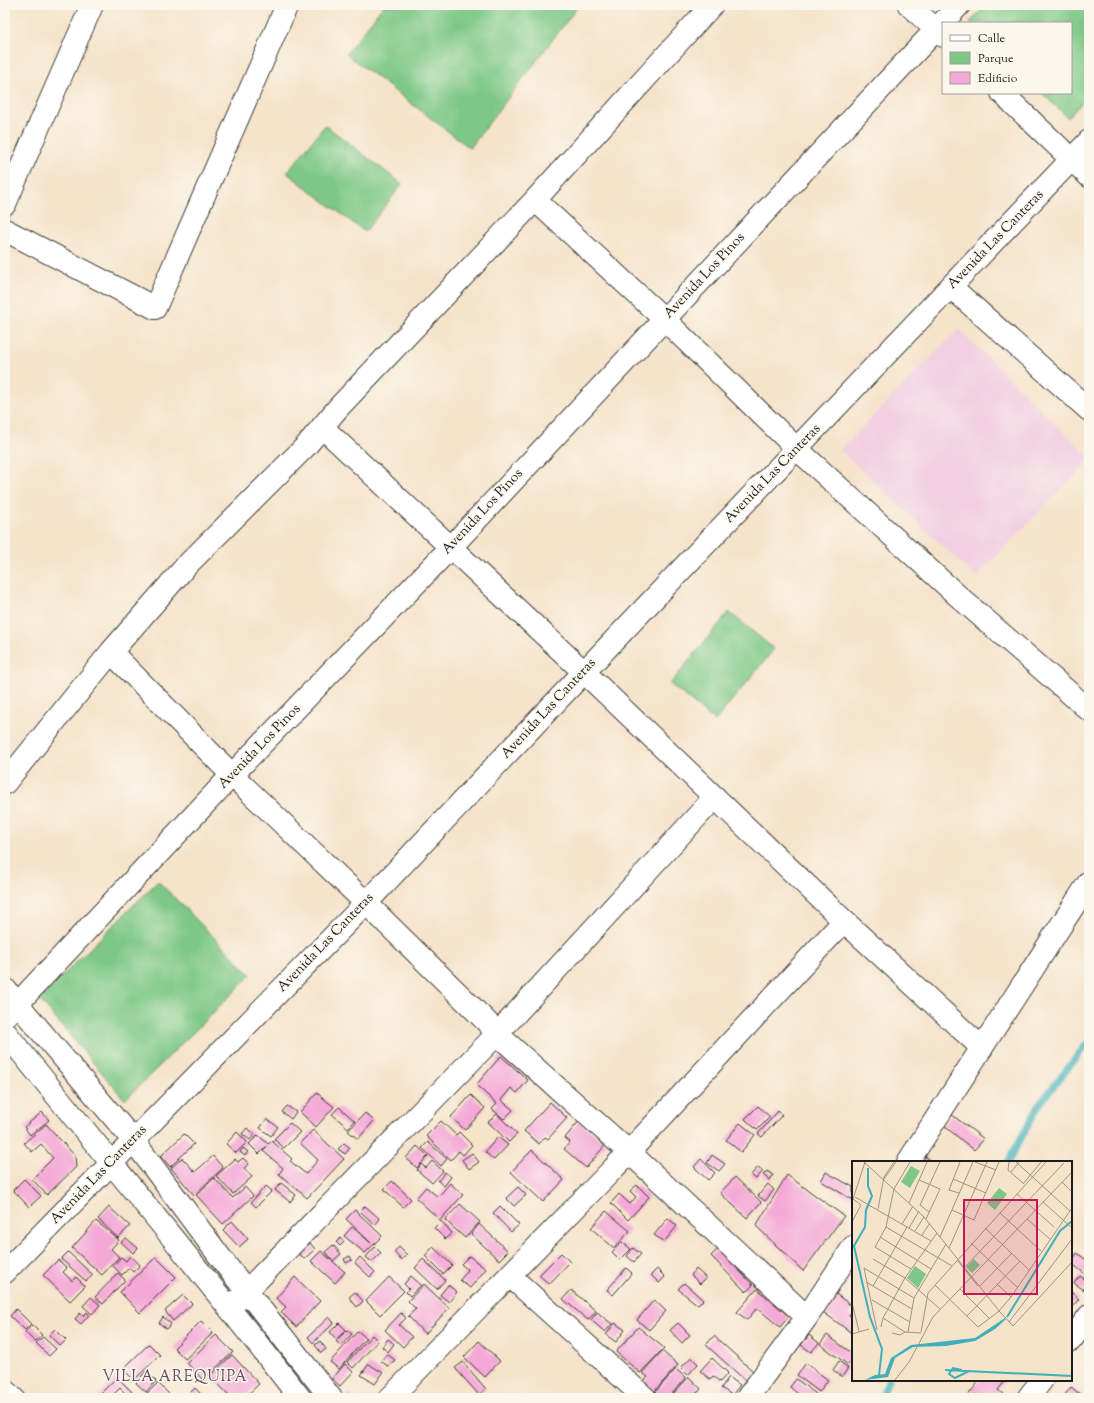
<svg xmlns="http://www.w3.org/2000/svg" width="1094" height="1403" font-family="'Sorts Mill Goudy',serif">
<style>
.built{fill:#f2cfe2}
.green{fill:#7dc886;stroke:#4c7251}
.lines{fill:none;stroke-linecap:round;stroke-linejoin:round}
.stream{stroke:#3fafba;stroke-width:7}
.building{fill:#f4a8d7}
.minor-casing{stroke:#3d3a36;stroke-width:24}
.minor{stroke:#fff;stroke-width:22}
.labels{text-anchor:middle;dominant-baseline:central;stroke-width:3;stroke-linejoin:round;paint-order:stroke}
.street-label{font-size:14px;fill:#1c1c1c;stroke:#fbf7ec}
.neighbourhood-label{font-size:15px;letter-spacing:1px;fill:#684d5d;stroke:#fbf7ec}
.inset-river{fill:none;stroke:#3fafba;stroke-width:2}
.inset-road{fill:none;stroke:#9e9384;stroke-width:1}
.view{fill:#c2185b;fill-opacity:0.15;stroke:#c2185b;stroke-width:2}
.inset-edge{fill:none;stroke:#1c1c1c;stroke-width:2}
</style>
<rect width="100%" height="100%" fill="#fbf7ec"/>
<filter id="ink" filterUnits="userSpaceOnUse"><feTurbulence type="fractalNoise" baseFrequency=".025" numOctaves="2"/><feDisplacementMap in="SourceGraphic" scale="8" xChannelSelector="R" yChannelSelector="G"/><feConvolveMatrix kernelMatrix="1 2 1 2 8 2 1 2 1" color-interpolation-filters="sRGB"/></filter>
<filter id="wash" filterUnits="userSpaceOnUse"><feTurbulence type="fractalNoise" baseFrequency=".012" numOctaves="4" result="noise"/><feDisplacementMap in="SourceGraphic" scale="16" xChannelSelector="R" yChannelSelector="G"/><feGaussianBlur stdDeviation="0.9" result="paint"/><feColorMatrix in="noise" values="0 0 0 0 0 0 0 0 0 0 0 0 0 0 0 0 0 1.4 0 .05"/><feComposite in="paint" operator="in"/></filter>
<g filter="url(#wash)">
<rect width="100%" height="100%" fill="#f5e3ca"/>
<path class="built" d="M 959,329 L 1089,457 L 1089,461 L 976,577 L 840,450 Z"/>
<path class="green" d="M 384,5 L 579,5 L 470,148 L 346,54 Z
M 987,5 L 1089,5 L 1089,94 L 1068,118 L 1042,93 L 1071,93 L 1071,23 L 969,23 Z
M 325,125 L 402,184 L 365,232 L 287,173 Z
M 729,612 L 774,649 L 715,721 L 670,684 Z
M 158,881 L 251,975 L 125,1100 L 39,999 Z"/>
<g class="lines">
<path class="stream" d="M 1008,1162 L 1039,1105 L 1089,1041
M 880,1398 L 889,1380"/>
</g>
<g id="blocks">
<path class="building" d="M 501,1056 L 528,1080 L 517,1093 L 511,1088 L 501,1100 L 513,1110 L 504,1119 L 492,1109 L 497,1104 L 476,1085 Z
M 317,1093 L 334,1107 L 316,1127 L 300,1112 Z
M 471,1095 L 485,1108 L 465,1130 L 451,1117 Z
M 550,1102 L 567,1118 L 548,1139 L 545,1137 L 539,1144 L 524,1131 Z
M 287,1106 L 296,1112 L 291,1119 L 282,1112 Z
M 758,1106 L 770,1117 L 757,1130 L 745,1119 Z
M 339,1107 L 355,1121 L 348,1128 L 332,1114 Z
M 778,1111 L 782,1115 L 762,1137 L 758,1134 Z
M 42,1112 L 49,1120 L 30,1135 L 24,1127 Z
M 365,1113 L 374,1121 L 358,1139 L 348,1131 Z
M 497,1114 L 517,1134 L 509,1142 L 488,1122 Z
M 952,1115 L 984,1139 L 974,1150 L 943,1125 Z
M 267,1119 L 278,1127 L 271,1136 L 260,1128 Z
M 441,1121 L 456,1135 L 459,1132 L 472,1145 L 463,1155 L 459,1151 L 451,1160 L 426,1136 Z
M 579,1121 L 606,1144 L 586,1168 L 564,1149 L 570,1142 L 565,1138 Z
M 290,1123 L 300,1132 L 284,1148 L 274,1139 Z
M 740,1123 L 755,1135 L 741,1152 L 726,1140 Z
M 46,1124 L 75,1156 L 76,1167 L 47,1195 L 32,1179 L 53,1158 L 41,1144 L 32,1152 L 24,1143 Z
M 247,1128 L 255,1134 L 250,1140 L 242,1134 Z
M 313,1130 L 344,1159 L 307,1198 L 279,1174 L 283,1168 L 263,1151 L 267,1146 L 259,1154 L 249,1144 L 258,1135 L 268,1144 L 272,1141 L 292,1159 L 290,1161 L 306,1174 L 318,1160 L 300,1143 Z
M 237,1132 L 247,1142 L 236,1153 L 226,1144 Z
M 184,1134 L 194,1144 L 170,1167 L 161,1156 Z
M 498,1137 L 508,1145 L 494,1160 L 485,1152 Z
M 428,1142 L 447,1159 L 441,1166 L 422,1148 Z
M 344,1143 L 350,1148 L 345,1154 L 338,1149 Z
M 417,1146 L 428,1156 L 417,1168 L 406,1158 Z
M 243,1148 L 248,1152 L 245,1156 L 240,1152 Z
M 532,1150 L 564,1180 L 543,1202 L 511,1172 Z
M 472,1153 L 479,1162 L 469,1169 L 462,1160 Z
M 712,1155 L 725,1164 L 719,1171 L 707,1163 Z
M 213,1156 L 223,1168 L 194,1195 L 171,1168 L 182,1158 L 195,1172 Z
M 925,1156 L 932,1162 L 921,1162 Z
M 243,1158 L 249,1164 L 244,1168 L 252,1177 L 233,1194 L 216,1176 L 235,1159 L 238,1162 Z
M 701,1159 L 715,1173 L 708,1180 L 694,1167 Z
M 432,1161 L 443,1171 L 432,1183 L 417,1170 L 421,1164 L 426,1168 Z
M 758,1167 L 763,1171 L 756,1179 L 751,1175 Z
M 767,1171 L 773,1175 L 770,1180 L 763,1175 Z
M 445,1172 L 451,1177 L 444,1186 L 438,1181 Z
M 826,1172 L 853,1187 L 853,1200 L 821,1181 Z
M 787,1175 L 844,1216 L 803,1271 L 756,1226 Z
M 735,1177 L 761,1202 L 747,1218 L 720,1193 Z
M 214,1178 L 233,1198 L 245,1187 L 253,1196 L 223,1224 L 196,1195 Z
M 24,1179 L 41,1196 L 29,1207 L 13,1190 Z
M 392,1181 L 411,1199 L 403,1207 L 384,1189 Z
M 281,1183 L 296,1195 L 290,1202 L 275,1190 Z
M 450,1183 L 463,1195 L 440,1220 L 416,1198 L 426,1187 L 438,1197 Z
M 768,1184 L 774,1190 L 765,1201 L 758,1196 Z
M 637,1185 L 649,1197 L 628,1220 L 611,1203 L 619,1194 L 630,1204 L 636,1197 L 630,1191 Z
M 266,1186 L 272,1191 L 256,1207 L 251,1202 Z
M 518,1187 L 526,1195 L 514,1206 L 506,1198 Z
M 460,1204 L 480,1222 L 465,1238 L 445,1220 Z
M 365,1206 L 380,1219 L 375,1225 L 360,1211 Z
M 500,1206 L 519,1225 L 511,1232 L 493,1213 Z
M 109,1207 L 130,1226 L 118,1238 L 98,1219 Z
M 355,1210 L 382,1236 L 365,1253 L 344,1236 L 352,1227 L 371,1243 L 346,1219 Z
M 606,1211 L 630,1231 L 614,1248 L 591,1228 Z
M 668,1218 L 677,1226 L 664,1242 L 654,1235 Z
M 96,1221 L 119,1240 L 111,1249 L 119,1257 L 102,1275 L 72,1248 Z
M 232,1221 L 248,1239 L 239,1247 L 223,1230 Z
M 441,1221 L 452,1233 L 445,1239 L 434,1228 Z
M 479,1224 L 508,1251 L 499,1260 L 471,1234 Z
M 126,1238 L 138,1248 L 133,1253 L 121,1242 Z
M 341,1238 L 344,1242 L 340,1246 L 336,1242 Z
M 622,1242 L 631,1249 L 620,1260 L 612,1252 Z
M 310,1243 L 315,1249 L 304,1259 L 299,1253 Z
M 333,1245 L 341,1254 L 333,1261 L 325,1252 Z
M 375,1247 L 381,1253 L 372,1262 L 366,1257 Z
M 399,1247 L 407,1255 L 401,1260 L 394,1252 Z
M 433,1247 L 452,1265 L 443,1274 L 425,1256 Z
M 633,1248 L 641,1254 L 634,1262 L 627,1256 Z
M 718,1249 L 753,1285 L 746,1292 L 711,1256 Z
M 321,1251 L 345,1272 L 335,1283 L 311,1261 Z
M 68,1252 L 93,1275 L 86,1281 L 61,1259 Z
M 561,1253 L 570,1262 L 549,1284 L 539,1275 Z
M 1077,1253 L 1089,1262 L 1089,1277 L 1071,1263 Z
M 130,1256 L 140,1265 L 133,1272 L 129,1268 L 122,1275 L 113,1266 L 121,1257 L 126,1261 Z
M 350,1256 L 352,1260 L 346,1263 L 344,1259 Z
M 469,1256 L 486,1269 L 470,1288 L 460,1280 L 468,1270 L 461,1264 Z
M 156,1257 L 176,1277 L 140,1313 L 120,1292 Z
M 360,1257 L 375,1272 L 370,1277 L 355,1263 Z
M 423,1259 L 445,1280 L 437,1289 L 415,1268 Z
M 58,1260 L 67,1268 L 63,1272 L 72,1281 L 76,1277 L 85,1286 L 70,1301 L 43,1275 Z
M 626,1268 L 632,1273 L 613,1295 L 607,1290 Z
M 657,1269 L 665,1277 L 659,1283 L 651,1275 Z
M 696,1269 L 706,1278 L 700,1284 L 691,1275 Z
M 118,1273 L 125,1280 L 103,1304 L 95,1297 Z
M 411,1276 L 421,1285 L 410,1296 L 406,1292 L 409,1289 L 404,1284 Z
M 1080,1276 L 1089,1282 L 1084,1290 L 1074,1283 Z
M 295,1277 L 320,1301 L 296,1327 L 281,1312 L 286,1307 L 276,1298 Z
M 389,1277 L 404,1291 L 380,1315 L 366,1301 Z
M 684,1283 L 703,1300 L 698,1305 L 678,1289 Z
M 424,1284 L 449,1308 L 425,1334 L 408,1316 L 416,1309 L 408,1301 Z
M 448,1285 L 457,1292 L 449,1302 L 440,1295 Z
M 757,1289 L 789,1316 L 780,1327 L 757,1308 L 747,1320 L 737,1312 Z
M 571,1290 L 596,1311 L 588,1320 L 563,1299 Z
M 355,1292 L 363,1301 L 357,1307 L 349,1297 Z
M 1071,1292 L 1079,1299 L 1071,1308 Z
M 836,1294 L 853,1307 L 853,1310 L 849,1315 L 853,1318 L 853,1334 L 823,1312 Z
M 183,1295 L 192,1304 L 173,1321 L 165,1311 Z
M 91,1297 L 100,1305 L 92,1314 L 83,1306 Z
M 654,1300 L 666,1311 L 649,1330 L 637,1320 Z
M 16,1309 L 31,1324 L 25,1330 L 10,1316 Z
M 87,1312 L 89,1315 L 81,1324 L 75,1319 L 80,1313 L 83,1316 Z
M 597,1312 L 612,1324 L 605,1332 L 591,1320 Z
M 401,1313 L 406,1318 L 399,1325 L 412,1337 L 403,1347 L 385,1330 Z
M 163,1317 L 171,1324 L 167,1329 L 159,1323 Z
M 329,1317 L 334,1323 L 313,1343 L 308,1337 Z
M 201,1321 L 213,1333 L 185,1359 L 174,1348 Z
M 339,1323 L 346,1330 L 336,1339 L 330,1332 Z
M 615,1323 L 625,1330 L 616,1342 L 606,1335 Z
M 678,1323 L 690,1335 L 682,1343 L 670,1330 Z
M 32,1325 L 42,1335 L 35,1342 L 25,1332 Z
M 638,1327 L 664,1348 L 640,1373 L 616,1352 Z
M 55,1329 L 66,1340 L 60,1346 L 49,1335 Z
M 347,1330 L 352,1334 L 341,1346 L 336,1341 Z
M 358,1331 L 366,1338 L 339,1369 L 330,1362 Z
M 216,1335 L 233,1352 L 203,1380 L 187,1363 Z
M 372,1335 L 378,1341 L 353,1368 L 347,1362 Z
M 809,1335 L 819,1343 L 811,1352 L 801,1345 Z
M 827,1335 L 853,1354 L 853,1358 L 848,1365 L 820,1344 Z
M 714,1336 L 754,1372 L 746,1381 L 706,1345 Z
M 43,1337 L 56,1349 L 49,1356 L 36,1343 Z
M 388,1339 L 394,1344 L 388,1352 L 382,1347 Z
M 320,1341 L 326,1349 L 321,1353 L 315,1345 Z
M 479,1341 L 500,1361 L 485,1377 L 464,1357 Z
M 149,1344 L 160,1355 L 134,1380 L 123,1369 Z
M 662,1351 L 678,1365 L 654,1392 L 643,1382 L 648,1377 L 642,1373 Z
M 387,1354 L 395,1360 L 389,1367 L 381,1361 Z
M 232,1355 L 259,1384 L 244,1398 L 232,1398 L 210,1376 Z
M 691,1357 L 698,1364 L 688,1375 L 681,1368 Z
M 712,1358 L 728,1373 L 720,1382 L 713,1376 L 710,1379 L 700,1371 Z
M 839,1361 L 848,1368 L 842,1377 L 833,1370 Z
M 463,1362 L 486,1389 L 479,1395 L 455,1368 Z
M 806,1363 L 828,1380 L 819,1392 L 797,1375 Z
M 345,1364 L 353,1372 L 340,1386 L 332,1379 Z
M 369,1364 L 383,1373 L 375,1384 L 361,1375 Z
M 676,1369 L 686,1378 L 668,1398 L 660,1398 L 654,1393 Z
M 146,1371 L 156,1381 L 146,1392 L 136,1383 Z
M 117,1377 L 137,1397 L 136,1398 L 130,1398 L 120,1388 L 110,1398 L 96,1398 Z
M 689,1377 L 701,1389 L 692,1398 L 669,1398 Z
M 729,1377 L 740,1385 L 732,1395 L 721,1388 Z
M 796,1379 L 816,1394 L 812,1398 L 796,1398 L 799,1395 L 790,1387 Z
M 980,1380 L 1006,1380 L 998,1390 L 1008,1398 L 966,1398 Z
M 158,1383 L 173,1398 L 152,1398 L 147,1393 Z
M 1071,1387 L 1081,1395 L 1079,1398 L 1066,1398 L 1064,1396 Z
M 195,1388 L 205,1398 L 185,1398 Z
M 350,1393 L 354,1398 L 348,1398 L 346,1396 Z"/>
</g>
</g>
<g filter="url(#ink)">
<use href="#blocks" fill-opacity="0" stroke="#3d3a36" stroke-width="1"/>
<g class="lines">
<defs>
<path id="minor" d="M 909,5 L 943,36
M 1002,93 L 1089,176
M 535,200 L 664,319 L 797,449 L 958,596 L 1089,710
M 5,204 L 92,5
M 5,230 L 155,308 L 287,5
M 951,287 L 1089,410
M 322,427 L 584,672 L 844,921 L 982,1048
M 111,652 L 232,775 L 366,903 L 486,1021 L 497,1034 L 629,1152 L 807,1317
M 5,783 L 111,652 L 186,566 L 306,446 L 338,408 L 535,200 L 712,5
M 5,989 L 133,1140 L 226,1265 L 331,1398
M 5,1017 L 232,775 L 451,547 L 959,5
M 5,1032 C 103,1154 204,1274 300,1398
M 908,1162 L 1089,882
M 5,1272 L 366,903 L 584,672 L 1089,141
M 510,1276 L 645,1398
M 230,1308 L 497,1034 L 715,797
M 1071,1340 L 1089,1316
M 5,1391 L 13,1398
M 390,1398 L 613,1169 L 844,921
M 747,1398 L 807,1317 L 853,1247
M 1028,1398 L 1042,1380"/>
</defs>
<use href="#minor" class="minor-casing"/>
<use href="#minor" class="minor"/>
</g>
</g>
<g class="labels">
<g class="street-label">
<text transform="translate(996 240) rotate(-46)">Avenida Las Canteras</text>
<text transform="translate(705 276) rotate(-47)">Avenida Los Pinos</text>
<text transform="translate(773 474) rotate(-46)">Avenida Las Canteras</text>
<text transform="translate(483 512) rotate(-47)">Avenida Los Pinos</text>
<text transform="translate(549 709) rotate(-47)">Avenida Las Canteras</text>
<text transform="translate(260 747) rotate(-46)">Avenida Los Pinos</text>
<text transform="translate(326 943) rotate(-46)">Avenida Las Canteras</text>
<text transform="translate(99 1175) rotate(-46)">Avenida Las Canteras</text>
</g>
<g class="neighbourhood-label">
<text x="175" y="1377">VILLA AREQUIPA</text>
</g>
</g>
<g transform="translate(852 1161)">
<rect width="220" height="220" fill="#f5e3ca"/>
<path d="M 59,5 L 68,10 L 58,27 L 49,21 ZM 147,27 L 155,33 L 143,49 L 135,42 ZM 122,98 L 128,104 L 120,112 L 114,106 ZM 63,105 L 74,113 L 66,127 L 55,117 Z" fill="#7dc886"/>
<path d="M 153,157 L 154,158 L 143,168 L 123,180 L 94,185 L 61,186 L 43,197 L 36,216 L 13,219 L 23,214 L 33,213 L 39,197 L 59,184 L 123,177 Z" fill="#3fafba"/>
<path class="inset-river" d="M 16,7 L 16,25 L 20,35 L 14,49 L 13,66 L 2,85 L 18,156 L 30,188 L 27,214M 155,156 L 208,70 L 220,60M 93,209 L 220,215M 110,209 L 101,207 L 97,213 L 103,217 L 117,210"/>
<path class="inset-road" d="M 12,1 L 72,56 L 148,151M 58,1 L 42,28 L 34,66 L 23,86 L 59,108M 123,1 L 144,9M 157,1 L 156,9 L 171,22M 164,1 L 218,50M 159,11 L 167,1M 32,18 L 44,1M 101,18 L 134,32M 67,19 L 88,28 L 74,58M 210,21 L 220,31M 171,23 L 189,1M 107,32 L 97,29 L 108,1M 165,33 L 202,66M 3,36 L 79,80M 0,41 L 13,1M 191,41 L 220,67M 57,42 L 75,1M 26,48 L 32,16 L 42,1M 100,49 L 122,59 L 147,1M 77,51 L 68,44 L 88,1M 148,52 L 189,90M 175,58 L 199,79M 0,61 L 9,44 L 1,38M 50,63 L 61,45M 34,66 L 100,105M 57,67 L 67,50M 133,67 L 177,109M 63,70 L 72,56M 70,74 L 78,62M 28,76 L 79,108M 88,76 L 121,1M 119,82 L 166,127M 97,87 L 135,1M 21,98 L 53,117 L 88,148M 105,99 L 126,125M 112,107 L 212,2M 14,121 L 60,148M 83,124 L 126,166 L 146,151 L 159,136 L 220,47M 146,124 L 159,136M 21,125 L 55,66M 128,125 L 160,92M 108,128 L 138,158M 20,139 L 58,161M 0,142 L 7,170M 148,151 L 161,165 L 220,101M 115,155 L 168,100M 31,157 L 53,171 L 69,172M 157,161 L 220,78M 29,166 L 31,157 L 53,117 L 85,72M 25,169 L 12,107 L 62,137M 56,171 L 62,137 L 94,83M 69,171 L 76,132 L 194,1M 40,172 L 48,174 L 53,171M 0,173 L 17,168M 43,219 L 57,201 L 81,156 L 220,11"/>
<path class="view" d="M 112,39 L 185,39 L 185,133 L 112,133 Z"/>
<rect width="220" height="220" class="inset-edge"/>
</g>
<rect width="1094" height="1403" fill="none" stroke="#fbf7ec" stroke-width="20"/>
<rect x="942" y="22" width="130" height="72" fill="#fbf7ec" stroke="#a29f99"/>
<rect x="950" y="35" width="20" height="6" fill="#ffffff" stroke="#a29f99"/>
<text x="978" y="42" font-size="12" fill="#1c1c1c">Calle</text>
<rect x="950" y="52" width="20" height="12" fill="#7dc886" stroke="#a29f99"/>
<text x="978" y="62" font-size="12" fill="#1c1c1c">Parque</text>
<rect x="950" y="72" width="20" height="12" fill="#f4a8d7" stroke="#a29f99"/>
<text x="978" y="82" font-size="12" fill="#1c1c1c">Edificio</text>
</svg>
